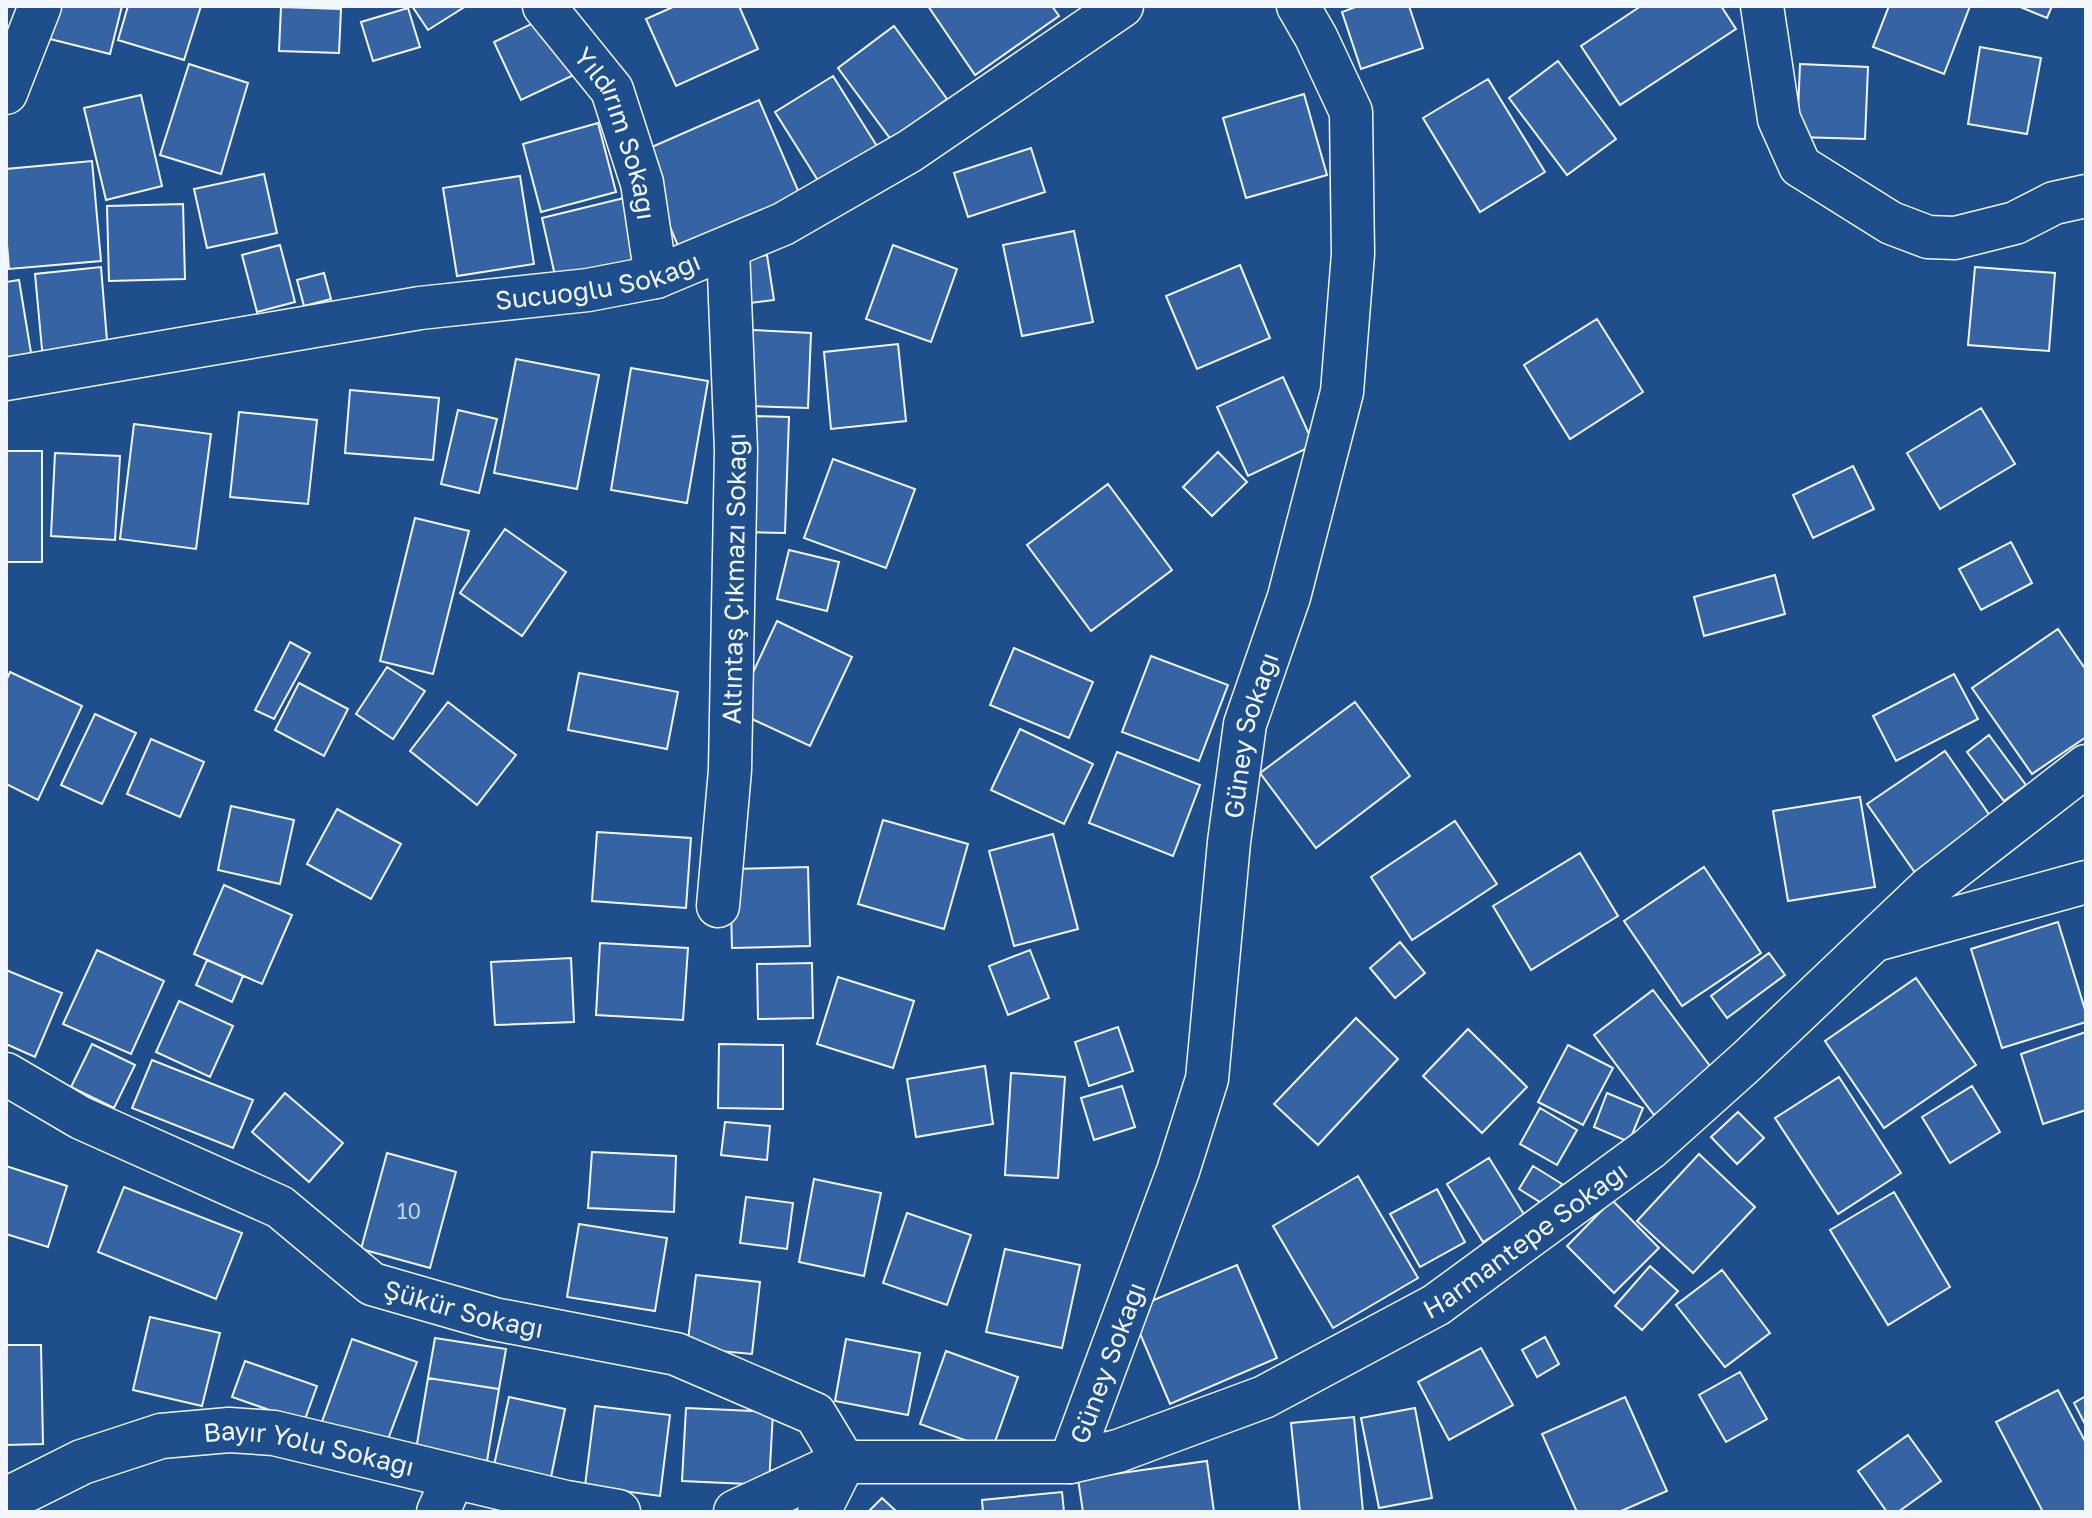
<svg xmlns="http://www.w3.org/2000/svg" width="2092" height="1518" font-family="'Golos Text',sans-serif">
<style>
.building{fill:#3563a3;stroke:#f2f6ff;stroke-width:2}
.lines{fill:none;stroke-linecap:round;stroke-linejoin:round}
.minor-casing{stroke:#f2f6ff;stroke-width:45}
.tertiary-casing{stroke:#f2f6ff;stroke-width:47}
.minor{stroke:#1f4e8c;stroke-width:42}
.tertiary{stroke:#1f4e8c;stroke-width:44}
.labels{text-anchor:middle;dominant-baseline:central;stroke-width:6;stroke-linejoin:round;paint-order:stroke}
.number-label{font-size:22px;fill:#c3d1e8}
.street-label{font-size:26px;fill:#f2f6ff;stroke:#1f4e8c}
</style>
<rect width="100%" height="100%" fill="#1f4e8c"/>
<path class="building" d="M 58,6 L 122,6 L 110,54 L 50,39 Z
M 128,6 L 201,6 L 184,60 L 118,40 Z
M 412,6 L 466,6 L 428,30 Z
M 675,6 L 739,6 L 758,49 L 676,86 L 646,19 Z
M 928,6 L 1052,6 L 1059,16 L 975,75 Z
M 1358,6 L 1409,6 L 1423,48 L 1361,69 L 1342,12 Z
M 1641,6 L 1721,6 L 1736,29 L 1620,105 L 1581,46 Z
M 1889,6 L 1970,6 L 1944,74 L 1873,47 Z
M 2018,6 L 2052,6 L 2047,18 Z
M 281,7 L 341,9 L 339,53 L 279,51 Z
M 408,8 L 420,47 L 373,61 L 361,22 Z
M 550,15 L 578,73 L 521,100 L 494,42 Z
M 894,26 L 947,99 L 892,141 L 838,68 Z
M 1980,47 L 2041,58 L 2027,134 L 1968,124 Z
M 1558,61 L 1616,139 L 1567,175 L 1509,98 Z
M 189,64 L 248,83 L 221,174 L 160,155 Z
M 1800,64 L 1868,67 L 1865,139 L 1797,137 Z
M 833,76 L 880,151 L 822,187 L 775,112 Z
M 1488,79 L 1545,172 L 1480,212 L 1423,118 Z
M 1304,94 L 1327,175 L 1246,198 L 1223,118 Z
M 141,95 L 162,186 L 106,200 L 84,108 Z
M 759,100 L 800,195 L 679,248 L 638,153 Z
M 598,123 L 616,192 L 541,212 L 523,144 Z
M 1031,148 L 1045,192 L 968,217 L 954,173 Z
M 92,161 L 101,261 L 9,269 L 6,232 L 6,169 Z
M 264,174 L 277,233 L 207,248 L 194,189 Z
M 520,176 L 534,264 L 457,276 L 443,188 Z
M 624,198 L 638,260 L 556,280 L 542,218 Z
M 183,204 L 185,279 L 109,281 L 107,206 Z
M 1074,231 L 1093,322 L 1022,336 L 1003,245 Z
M 280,245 L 295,302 L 257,312 L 242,255 Z
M 893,245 L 957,269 L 931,342 L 866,319 Z
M 767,255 L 774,300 L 742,304 L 736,259 Z
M 1240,265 L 1270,338 L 1197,369 L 1166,296 Z
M 101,267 L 108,353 L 43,360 L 35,274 Z
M 1975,267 L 2055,273 L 2049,351 L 1968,345 Z
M 324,273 L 331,299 L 304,306 L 297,280 Z
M 19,280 L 33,365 L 6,370 L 6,282 Z
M 1597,319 L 1643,392 L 1570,439 L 1524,365 Z
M 752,330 L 811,333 L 808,408 L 749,406 Z
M 898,344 L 906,421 L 831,429 L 824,352 Z
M 516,359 L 599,375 L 577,489 L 494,473 Z
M 631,368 L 708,381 L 687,503 L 611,490 Z
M 1283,377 L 1314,445 L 1248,476 L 1217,407 Z
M 350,390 L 439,398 L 433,460 L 345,453 Z
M 1981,408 L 2015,464 L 1940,509 L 1907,453 Z
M 458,410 L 497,419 L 479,493 L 441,484 Z
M 239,412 L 317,420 L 308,504 L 230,497 Z
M 749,416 L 789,417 L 785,533 L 746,532 Z
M 134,424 L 211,434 L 196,549 L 120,539 Z
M 6,451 L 42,451 L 42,562 L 6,562 Z
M 1218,452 L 1247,482 L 1212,516 L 1183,487 Z
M 55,453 L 120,456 L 115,540 L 51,536 Z
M 833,459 L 915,489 L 886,568 L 804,538 Z
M 1853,466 L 1874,509 L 1813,538 L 1793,495 Z
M 1108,484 L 1172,570 L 1091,631 L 1027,545 Z
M 415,518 L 469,531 L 433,674 L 380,661 Z
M 505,529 L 566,572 L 522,636 L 460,593 Z
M 2011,542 L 2032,583 L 1981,610 L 1959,569 Z
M 789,550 L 839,562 L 827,611 L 777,599 Z
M 1775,575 L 1785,614 L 1704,636 L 1694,597 Z
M 777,621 L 852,657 L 810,746 L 735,711 Z
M 2058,629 L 2086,670 L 2086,737 L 2032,774 L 1972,688 Z
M 290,642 L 310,653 L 274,719 L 255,710 Z
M 1014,648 L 1093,682 L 1069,738 L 990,705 Z
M 1151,656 L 1228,685 L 1199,761 L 1122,732 Z
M 387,667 L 425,691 L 393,739 L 356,714 Z
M 10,672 L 82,706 L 38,800 L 6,784 L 6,681 Z
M 579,673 L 678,692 L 667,749 L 568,730 Z
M 1954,674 L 1978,719 L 1896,761 L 1873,716 Z
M 299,683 L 348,709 L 324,756 L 275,730 Z
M 448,702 L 516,755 L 477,805 L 410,751 Z
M 1355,702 L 1410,776 L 1316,848 L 1260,773 Z
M 95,714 L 136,733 L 102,804 L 61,785 Z
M 1020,729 L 1093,764 L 1064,824 L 991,790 Z
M 1989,735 L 2026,785 L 2004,801 L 1967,752 Z
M 151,739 L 204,762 L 180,817 L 127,794 Z
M 1945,751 L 1993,820 L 1916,874 L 1867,804 Z
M 1117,752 L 1200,785 L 1173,856 L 1089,823 Z
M 1860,797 L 1875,887 L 1788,901 L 1773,811 Z
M 231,806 L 294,820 L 280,884 L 218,870 Z
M 337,809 L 401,844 L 371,899 L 307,864 Z
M 883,820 L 968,844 L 944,929 L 858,904 Z
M 1455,821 L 1497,884 L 1412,940 L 1371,877 Z
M 597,832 L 691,838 L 686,908 L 592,901 Z
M 1053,834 L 1078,929 L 1014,946 L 989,851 Z
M 1580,853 L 1618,916 L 1531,970 L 1493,906 Z
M 808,867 L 810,946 L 732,948 L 730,869 Z
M 1704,867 L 1761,953 L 1682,1006 L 1624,921 Z
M 224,885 L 292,915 L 262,984 L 194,954 Z
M 2058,922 L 2086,1013 L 2086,1022 L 2002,1048 L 1971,949 Z
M 1400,942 L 1425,973 L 1395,998 L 1370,968 Z
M 600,943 L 688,948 L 683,1020 L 596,1015 Z
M 97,950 L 164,981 L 131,1054 L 63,1024 Z
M 1030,950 L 1049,998 L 1008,1015 L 989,966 Z
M 1769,953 L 1785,975 L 1727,1018 L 1711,996 Z
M 571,958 L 574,1022 L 495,1025 L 491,962 Z
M 207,960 L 243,976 L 232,1002 L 196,985 Z
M 812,963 L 813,1018 L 758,1019 L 757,964 Z
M 6,970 L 62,993 L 35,1057 L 6,1044 Z
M 838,977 L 914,1001 L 893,1068 L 817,1044 Z
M 1916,978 L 1976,1065 L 1884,1128 L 1825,1041 Z
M 1653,990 L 1713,1070 L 1654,1115 L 1594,1035 Z
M 179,1001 L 233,1026 L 210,1077 L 156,1052 Z
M 1356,1018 L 1398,1059 L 1318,1145 L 1274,1104 Z
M 1118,1027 L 1133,1071 L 1089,1086 L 1075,1042 Z
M 1468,1029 L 1527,1087 L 1482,1133 L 1423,1076 Z
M 2086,1032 L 2086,1110 L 2043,1124 L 2021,1054 Z
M 92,1044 L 135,1065 L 114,1108 L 71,1087 Z
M 719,1044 L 783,1045 L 783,1109 L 718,1108 Z
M 1568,1045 L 1613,1068 L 1583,1125 L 1538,1102 Z
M 152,1060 L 253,1100 L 233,1148 L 132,1108 Z
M 985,1066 L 993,1124 L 916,1137 L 907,1079 Z
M 1011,1073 L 1065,1077 L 1058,1178 L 1005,1175 Z
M 1839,1077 L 1901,1173 L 1838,1214 L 1775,1118 Z
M 1122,1086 L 1135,1127 L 1094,1140 L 1081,1098 Z
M 1972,1086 L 2000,1132 L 1950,1163 L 1922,1117 Z
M 285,1093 L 343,1143 L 309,1182 L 252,1132 Z
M 1607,1093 L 1643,1108 L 1629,1142 L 1594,1127 Z
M 1540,1108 L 1577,1130 L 1557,1165 L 1520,1144 Z
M 1738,1112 L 1764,1138 L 1737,1164 L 1711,1137 Z
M 725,1122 L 770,1126 L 767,1160 L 721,1155 Z
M 592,1152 L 676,1156 L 674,1212 L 588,1208 Z
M 387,1153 L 456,1172 L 430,1268 L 361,1249 Z
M 1699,1154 L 1755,1207 L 1693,1273 L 1637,1221 Z
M 1489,1158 L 1525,1216 L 1483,1242 L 1447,1184 Z
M 6,1166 L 67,1186 L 48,1247 L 6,1234 Z
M 1533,1166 L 1562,1184 L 1548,1207 L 1519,1189 Z
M 1358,1176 L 1418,1278 L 1333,1328 L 1273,1226 Z
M 814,1179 L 881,1193 L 864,1276 L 799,1262 Z
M 124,1187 L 242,1233 L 216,1299 L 98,1252 Z
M 1437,1189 L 1465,1242 L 1420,1267 L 1390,1214 Z
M 1894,1192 L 1950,1287 L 1888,1325 L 1830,1230 Z
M 746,1197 L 793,1203 L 787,1249 L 740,1243 Z
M 1612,1200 L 1659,1248 L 1614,1293 L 1567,1246 Z
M 907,1213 L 971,1235 L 947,1305 L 883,1283 Z
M 579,1224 L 667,1238 L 655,1311 L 567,1297 Z
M 1005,1249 L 1080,1265 L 1062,1348 L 986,1332 Z
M 1237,1265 L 1277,1358 L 1170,1404 L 1130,1310 Z
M 1650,1266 L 1678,1291 L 1642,1330 L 1615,1306 Z
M 1722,1270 L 1770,1333 L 1725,1367 L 1676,1305 Z
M 696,1275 L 760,1282 L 752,1354 L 687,1348 Z
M 150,1317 L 220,1333 L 202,1406 L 133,1390 Z
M 1545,1337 L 1559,1364 L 1537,1377 L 1522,1350 Z
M 435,1338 L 506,1349 L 499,1389 L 428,1378 Z
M 352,1339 L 417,1362 L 384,1450 L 320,1427 Z
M 846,1339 L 920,1353 L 908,1415 L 835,1401 Z
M 6,1345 L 41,1345 L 43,1444 L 6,1445 Z
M 1481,1348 L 1513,1405 L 1449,1440 L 1418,1382 Z
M 946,1351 L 1018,1377 L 992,1450 L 920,1424 Z
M 245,1361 L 317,1386 L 304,1422 L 232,1397 Z
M 1740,1372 L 1767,1419 L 1726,1442 L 1699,1395 Z
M 428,1378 L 499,1389 L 487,1461 L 416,1450 Z
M 2058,1390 L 2086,1443 L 2085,1512 L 2043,1512 L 1996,1422 Z
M 2086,1396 L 2086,1426 L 2074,1403 Z
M 509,1397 L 565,1409 L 550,1482 L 493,1470 Z
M 1625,1397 L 1667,1491 L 1619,1512 L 1577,1512 L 1542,1434 Z
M 595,1406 L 670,1415 L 660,1496 L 585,1486 Z
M 686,1408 L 773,1412 L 769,1485 L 682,1481 Z
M 1415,1408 L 1432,1498 L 1379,1508 L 1361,1418 Z
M 1354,1417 L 1363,1512 L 1300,1512 L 1291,1423 Z
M 1908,1435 L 1941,1481 L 1898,1512 L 1887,1512 L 1858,1471 Z
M 1207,1461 L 1214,1512 L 1083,1512 L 1078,1479 Z
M 1062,1492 L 1064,1512 L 983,1512 L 982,1500 Z
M 882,1498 L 897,1512 L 868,1512 Z"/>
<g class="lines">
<defs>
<g id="minor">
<path id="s1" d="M 544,6 L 612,90 L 642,183 L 656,277"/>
<path d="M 1762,6 L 1779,119 L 1800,166 L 1891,223 L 1928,237 L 1955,238 L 2015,223 L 2054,203 L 2086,196"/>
<path d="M 6,93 L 40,6"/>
<path id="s2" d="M 6,379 L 420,308 L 588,290 L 656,277 L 783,224 L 910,151 L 1122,6"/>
<path id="s3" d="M 718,906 L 730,770 L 736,450 L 728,249"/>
<path d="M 1879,939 L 2086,882"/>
<path id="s4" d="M 6,1074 L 81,1118 L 280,1207 L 372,1284 L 494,1319 L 676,1354 L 815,1414 L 844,1462"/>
<path id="s5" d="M 844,1462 L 1070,1462 L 1118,1451 L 1264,1397 L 1436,1305 L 1650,1148 L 1747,1061 L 1929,888 L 2086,766"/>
<path id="s6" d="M 1070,1462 L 1178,1171 L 1207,1079 L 1229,842 L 1245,724 L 1289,597 L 1342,392 L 1353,254 L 1351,112 L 1316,37 L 1298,6"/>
<path d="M 438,1512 L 454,1476"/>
<path d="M 819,1512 L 844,1462"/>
</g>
<g id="tertiary">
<path id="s7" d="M 6,1500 L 82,1462 L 161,1436 L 229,1430 L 274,1433 L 566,1503 L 618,1512"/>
<path d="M 736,1512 L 844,1462"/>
</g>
</defs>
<use href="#minor" class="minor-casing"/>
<use href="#tertiary" class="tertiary-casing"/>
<use href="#minor" class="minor"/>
<use href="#tertiary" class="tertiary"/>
</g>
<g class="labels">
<g class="number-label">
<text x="409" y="1210">10</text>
</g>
<g class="street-label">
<text stroke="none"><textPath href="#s1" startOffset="150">Yıldırım Sokağı</textPath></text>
<text stroke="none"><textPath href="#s2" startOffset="600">Sucuoğlu Sokağı</textPath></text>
<text stroke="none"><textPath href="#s3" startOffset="328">Altıntaş Çıkmazı Sokağı</textPath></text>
<text stroke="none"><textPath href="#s6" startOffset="754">Güney Sokağı</textPath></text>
<text stroke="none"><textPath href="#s5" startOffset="736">Harmantepe Sokağı</textPath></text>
<text stroke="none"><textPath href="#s4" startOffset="520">Şükür Sokağı</textPath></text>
<text stroke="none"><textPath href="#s6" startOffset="106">Güney Sokağı</textPath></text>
<text stroke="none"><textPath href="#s7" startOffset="318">Bayır Yolu Sokağı</textPath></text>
</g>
</g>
<rect width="2092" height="1518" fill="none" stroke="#f2f6ff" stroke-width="16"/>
</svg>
